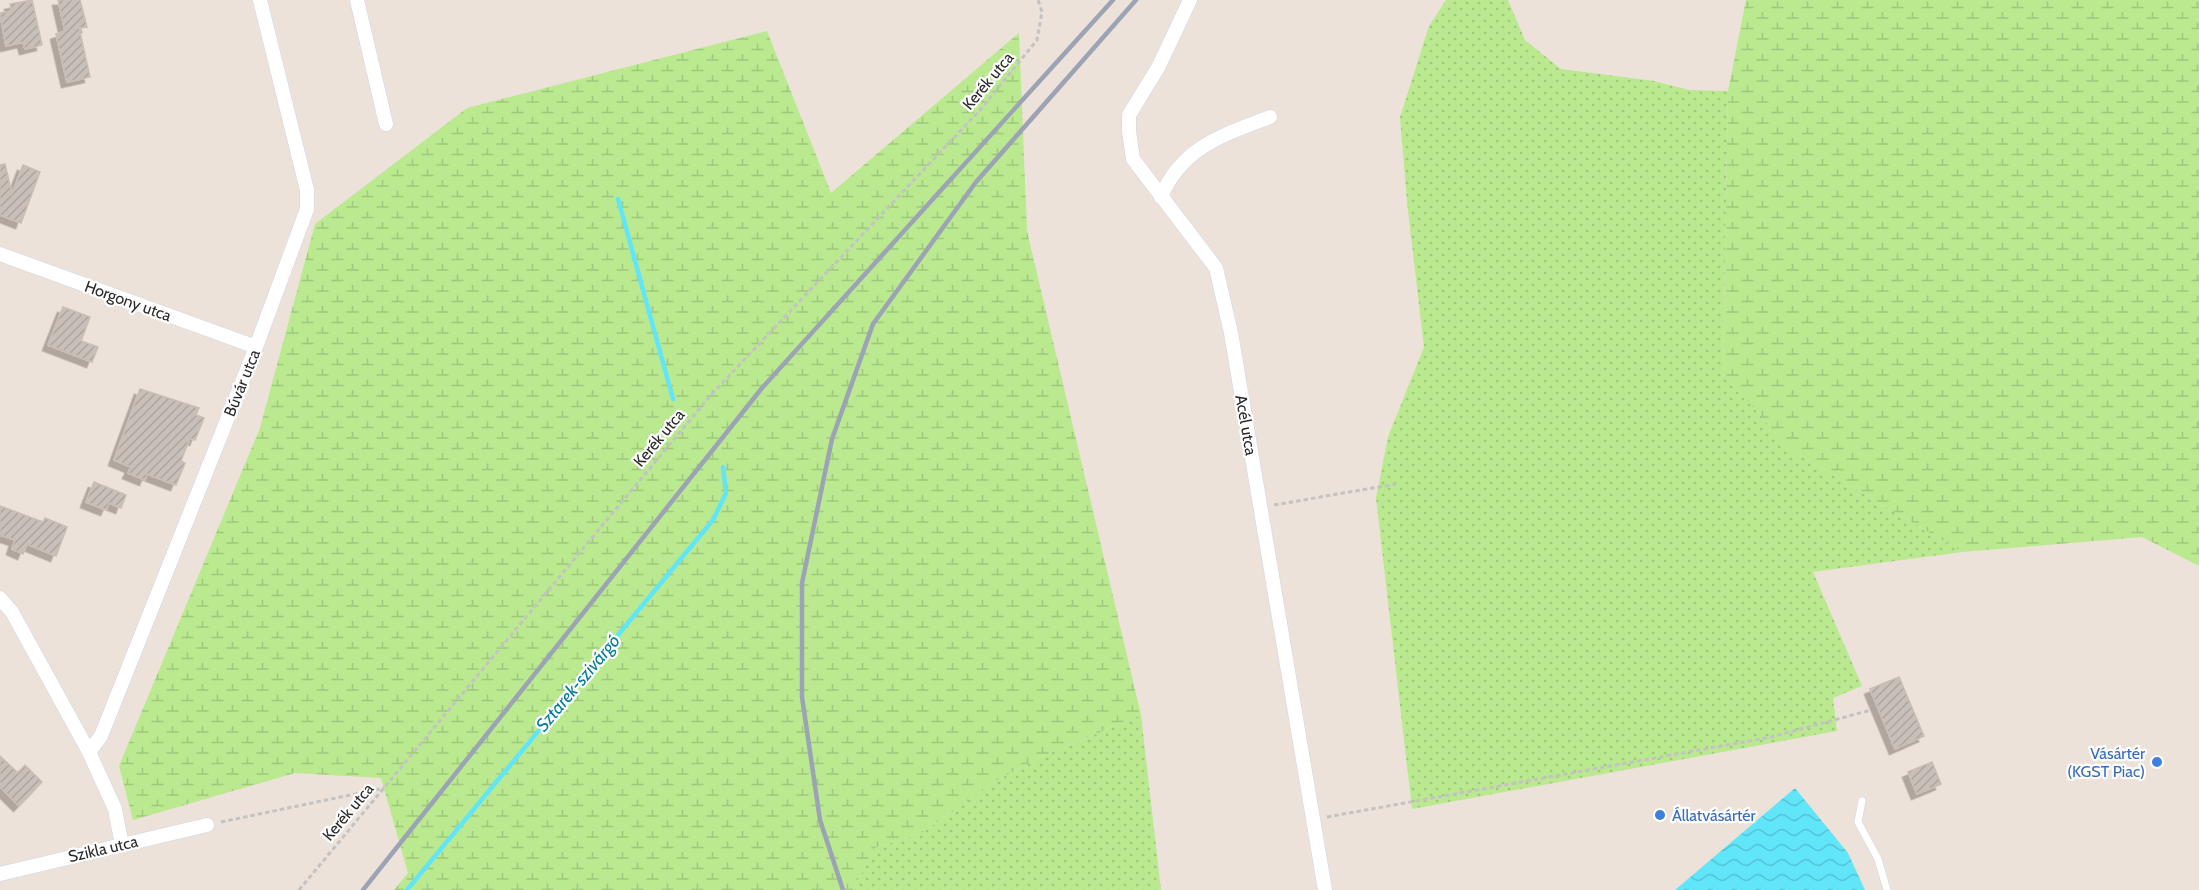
<svg xmlns="http://www.w3.org/2000/svg" width="2199" height="890" font-family="Cabin,sans-serif">
<style>
.grass{fill:url(#grass-dots)}
.wetland{fill:url(#wetland-marsh)}
.water{fill:url(#water-waves)}
.lines{fill:none;stroke-linecap:round;stroke-linejoin:round}
.stream{stroke:#61e5f9;stroke-width:4.5}
.building{fill:url(#building-hatch);stroke:#c8beb3;stroke-width:1.5;filter:url(#shadow)}
.lane-casing{stroke:#ced5e4;stroke-width:8}
.street-casing{stroke:#ced5e4;stroke-width:15}
.path{stroke:#c3c3c3;stroke-width:3;stroke-dasharray:4.5 3;stroke-linecap:butt}
.lane{stroke:#fff;stroke-width:7}
.street{stroke:#fff;stroke-width:14}
.rail{stroke:#9ba3b5;stroke-width:4.5}
.shop-dot{fill:#3f7fe0;stroke:#fff;stroke-width:2}
.labels{text-anchor:middle;dominant-baseline:central;stroke-width:4.5;stroke-linejoin:round;paint-order:stroke}
.street-label{font-size:16px;fill:#292929;stroke:#fff}
.shop-label{font-size:16px;fill:#366cbe;stroke:#fff;text-anchor:end}
.water-label{font-size:18px;font-style:italic;fill:#027c9e;stroke:#fff}
</style>
<defs>
<pattern id="grass-dots" width="8" height="8" patternUnits="userSpaceOnUse" patternTransform="scale(1.5)"><rect width="8" height="8" fill="#bae990"/><path d="M2 2h.1M6 6h.1" fill="none" stroke="#a0c87c" stroke-width="1.8" stroke-linecap="round"/></pattern>
<pattern id="wetland-marsh" width="20" height="14" patternUnits="userSpaceOnUse" patternTransform="scale(1.5)"><rect width="20" height="14" fill="#bae990"/><path d="M1 5h8M5 5V1M11 12h8M15 12V8" fill="none" stroke="#a0c87c"/></pattern>
<pattern id="water-waves" width="16" height="10" patternUnits="userSpaceOnUse" patternTransform="scale(1.5)"><rect width="16" height="10" fill="#61e5f9"/><path d="M0 5q4-4 8 0t8 0" fill="none" stroke="#54c4d5"/></pattern>
<pattern id="building-hatch" width="6" height="6" patternUnits="userSpaceOnUse" patternTransform="scale(1.5)"><rect width="6" height="6" fill="#c8bfb9"/><path d="M-1 1l2-2M0 6l6-6M5 7l2-2" fill="none" stroke="#aca49f"/></pattern>
<filter id="shadow"><feDropShadow dx="-5.5" dy="5.5" stdDeviation="0" flood-color="#0004"/></filter>
</defs>
<rect width="100%" height="100%" fill="#ede2d9"/>
<path class="grass" d="M 1446,0 L 1508,0 L 1525,40 L 1561,69 L 1654,81 L 1689,90 L 1728,91 L 1723,374 L 1792,451 L 1962,552 L 1813,572 L 1862,686 L 1833,698 L 1837,731 L 1412,809 L 1376,498 L 1388,437 L 1424,347 L 1407,202 L 1400,117 L 1429,26 Z
M 1141,715 L 1161,890 L 853,890 L 874,848 L 920,834 L 999,779 L 1043,756 Z"/>
<path class="wetland" d="M 1746,0 L 2199,0 L 2199,566 L 2142,537 L 1962,552 L 1792,451 L 1723,374 L 1728,91 Z
M 767,31 L 831,193 L 1019,33 L 1027,231 L 1141,715 L 1043,756 L 999,779 L 920,834 L 874,848 L 853,890 L 394,890 L 408,873 L 381,778 L 295,773 L 133,820 L 119,766 L 260,428 L 315,224 L 467,108 Z"/>
<path class="water" d="M 1795,788 L 1848,853 L 1865,890 L 1675,890 Z"/>
<g class="lines">
<path class="stream" d="M 618,199 L 673,399
M 407,890 L 713,520 L 726,493 L 723,467"/>
</g>
<path class="building" d="M 32,0 L 42,45 L 25,49 L 23,42 L 6,46 L 0,13 L 12,11 L 10,4 Z
M 58,0 L 80,0 L 87,27 L 79,28 L 90,77 L 67,82 L 56,34 L 65,31 Z
M 5,164 L 12,194 L 23,165 L 40,172 L 21,223 L 0,215 L 0,165 Z
M 63,307 L 90,317 L 81,341 L 98,347 L 92,362 L 48,345 Z
M 140,389 L 199,408 L 196,415 L 204,418 L 195,440 L 190,438 L 181,461 L 185,463 L 176,485 L 147,474 L 145,480 L 128,473 L 131,467 L 114,460 Z
M 94,482 L 126,495 L 121,508 L 109,503 L 106,510 L 86,502 Z
M 0,506 L 43,522 L 45,518 L 67,527 L 56,556 L 27,544 L 23,554 L 12,549 L 15,540 L 0,535 Z
M 1899,677 L 1924,736 L 1895,749 L 1870,689 Z
M 0,756 L 18,773 L 25,765 L 42,782 L 19,806 L 0,787 Z
M 1932,762 L 1941,784 L 1917,794 L 1908,772 Z"/>
<g class="lines">
<defs>
<path id="lane" d="M 1862,801 L 1858,822 L 1878,859 L 1887,890"/>
<path id="street" d="M 357,0 L 386,124
M 1190,0 L 1159,66 L 1129,115 L 1129,131 L 1133,159 L 1216,268 L 1231,333 L 1325,890
M 1161,197 C 1182,147 1223,135 1270,117
M 0,254 L 256,347
M 0,598 L 12,612 L 89,752 L 115,809 L 122,845
M 89,752 L 101,736 L 256,347 L 307,209 L 307,190 L 260,0
M 0,874 L 207,825"/>
</defs>
<use href="#lane" class="lane-casing"/>
<use href="#street" class="street-casing"/>
<path class="path" d="M 1274,505 L 1396,484
M 1327,817 L 1771,737 L 1871,710
M 221,822 L 384,788
M 299,890 L 710,396 L 980,110 L 1037,40 L 1042,12 L 1038,0"/>
<use href="#lane" class="lane"/>
<use href="#street" class="street"/>
<path class="rail" d="M 363,890 L 762,388 L 1113,0
M 843,890 L 820,820 L 802,697 L 802,583 L 832,439 L 873,324 L 976,182 L 1136,0"/>
</g>
<g class="shop-dot">
<circle cx="2157" cy="762" r="6"/>
<circle cx="1660" cy="815" r="6"/>
</g>
<g class="labels">
<g class="street-label">
<text transform="translate(988 81) rotate(-50)">Kerék utca</text>
<text transform="translate(128 301) rotate(20)">Horgony utca</text>
<text transform="translate(242 383) rotate(-68)">Búvár utca</text>
<text transform="translate(1246 425) rotate(80)">Acél utca</text>
<text transform="translate(659 438) rotate(-50)">Kerék utca</text>
<text transform="translate(348 812) rotate(-50)">Kerék utca</text>
<text transform="translate(103 849) rotate(-13)">Szikla utca</text>
</g>
<g class="shop-label">
<text x="2145" y="753">Vásártér<tspan x="2145" dy="18">(KGST Piac)</tspan></text>
<text x="1672" y="815" text-anchor="start">Állatvásártér</text>
</g>
<g class="water-label">
<text transform="translate(578 683) rotate(-50)">Sztarek-szivárgó</text>
</g>
</g>
</svg>
